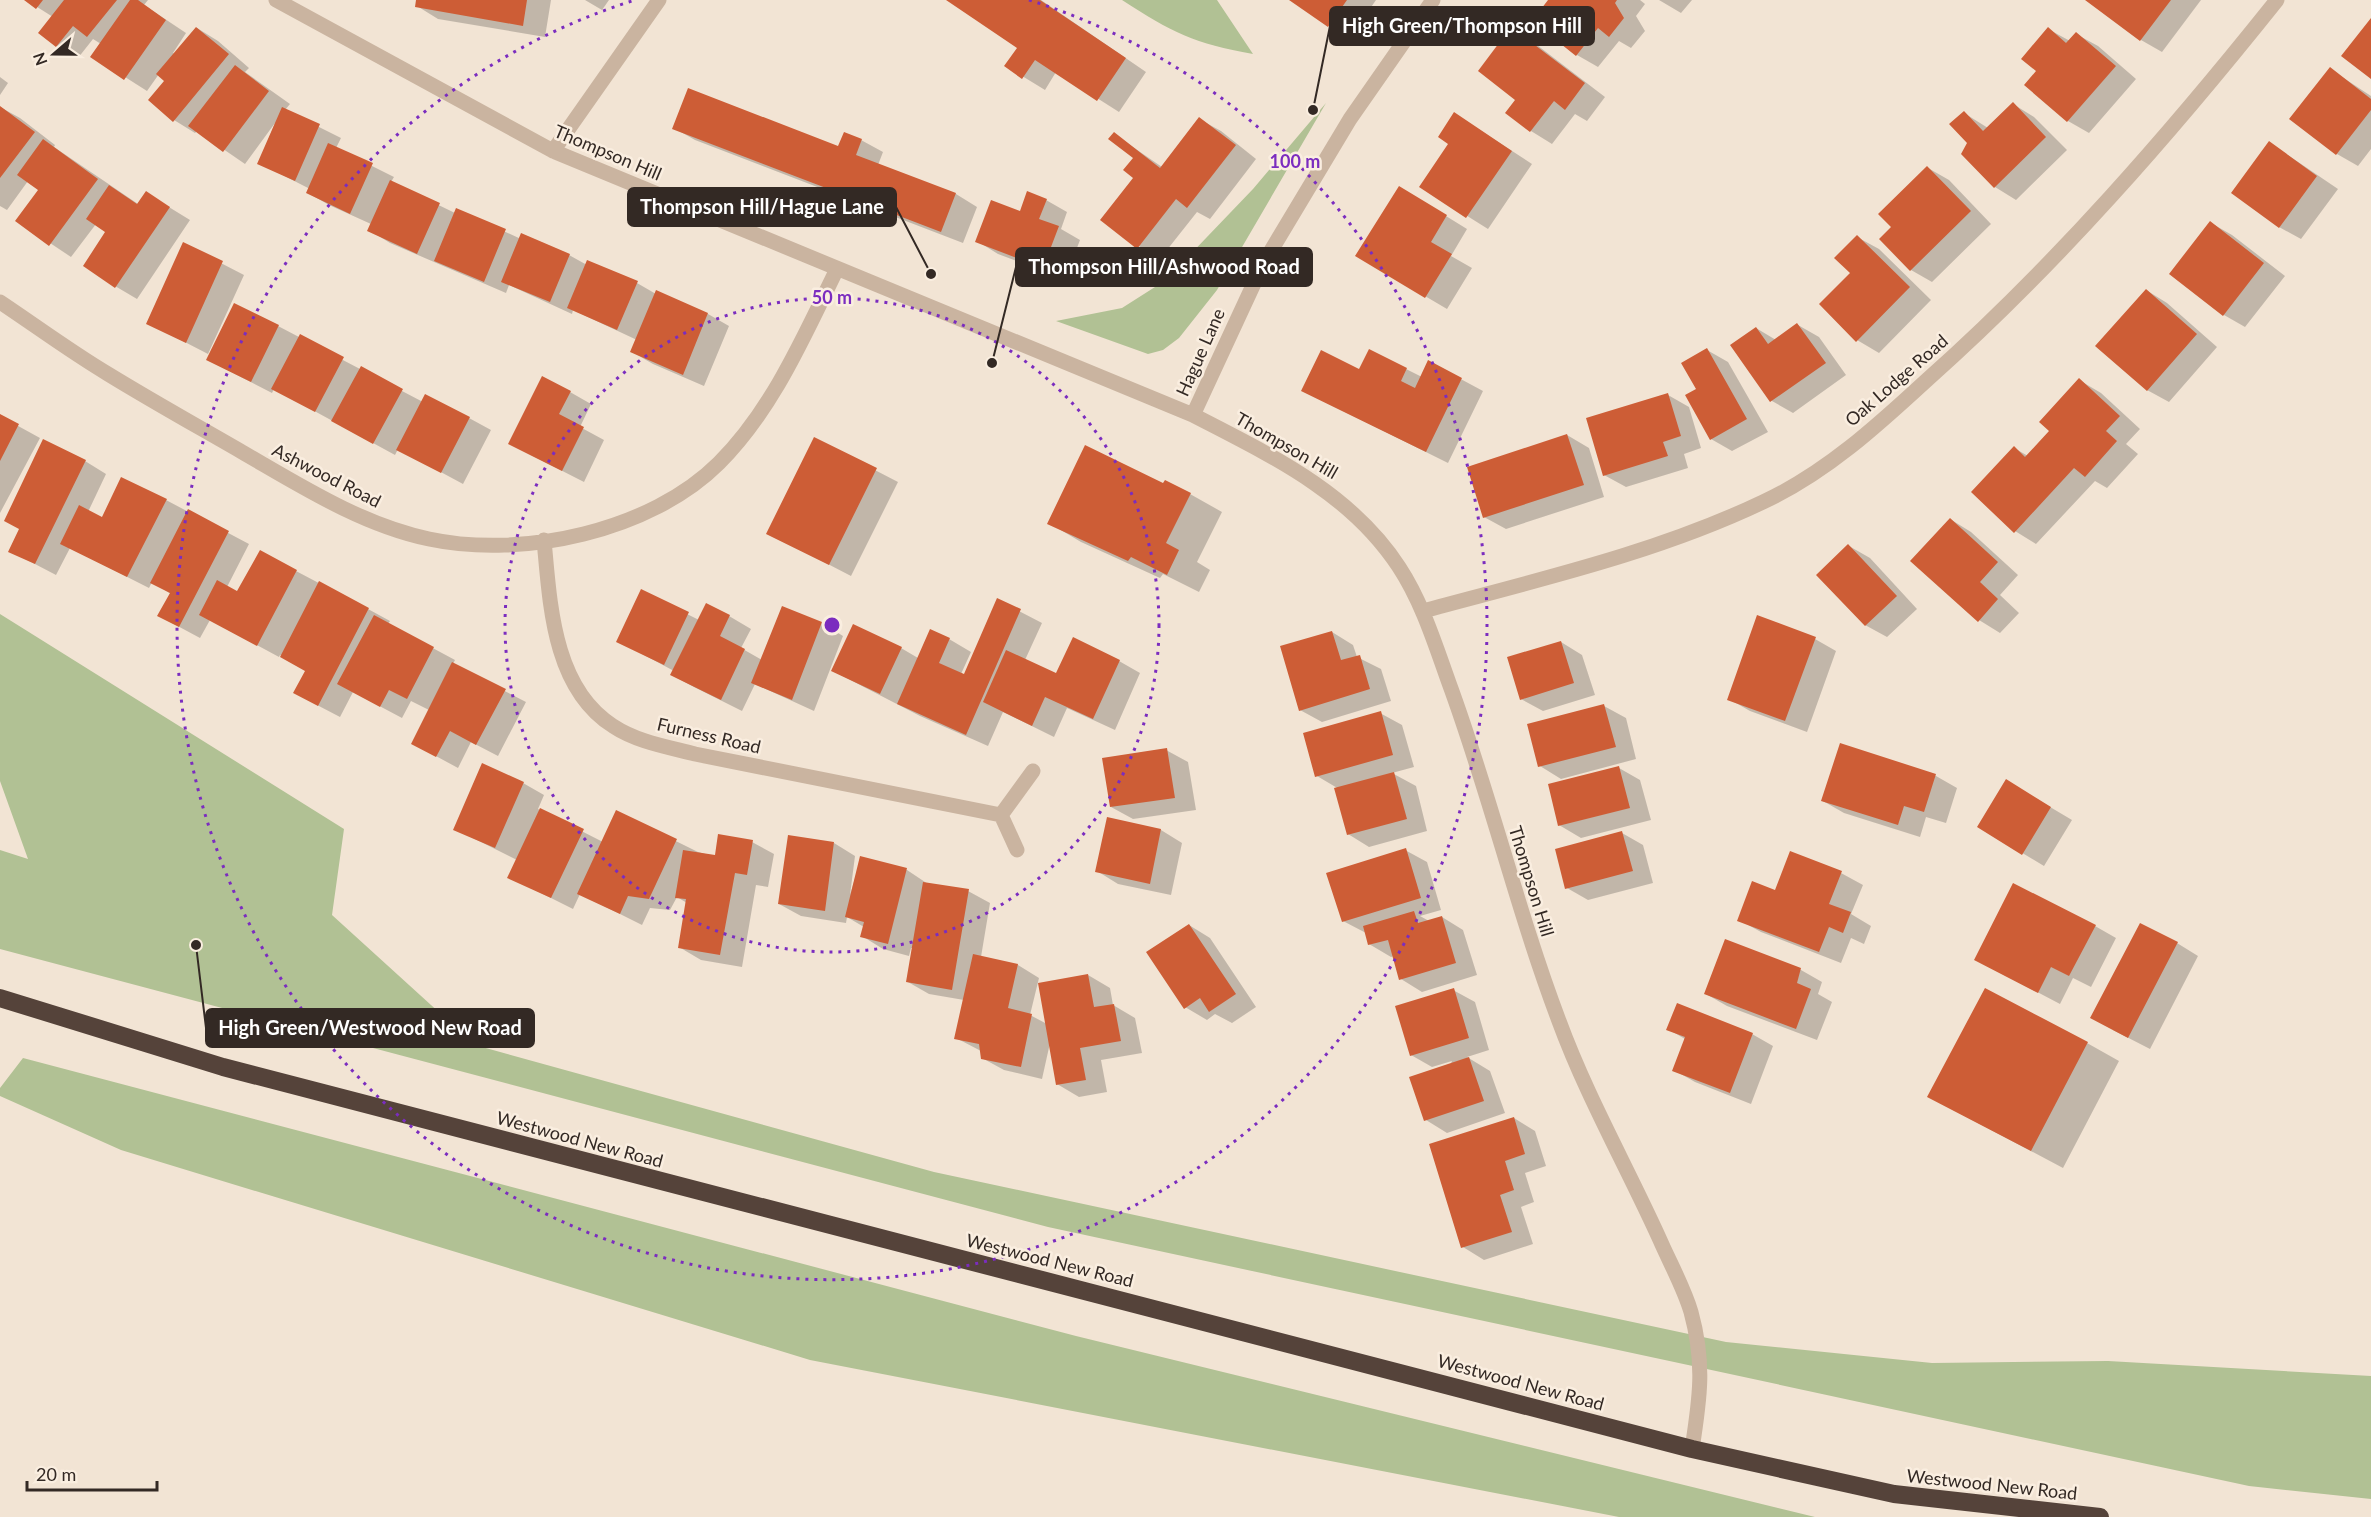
<svg xmlns="http://www.w3.org/2000/svg" width="2371" height="1517" font-family="Lato,sans-serif">
<style>
.green{fill:#b1c194}
.shadow{fill:#0003}
.building{fill:#cd5d36}
.lines{fill:none;stroke-linecap:round;stroke-linejoin:round}
.street{stroke:#cab4a0;stroke-width:15}
.highway{stroke:#55433a;stroke-width:18}
.ring{fill:none;stroke:#7b2cbf;stroke-width:3;stroke-dasharray:3 6}
.labels{text-anchor:middle;dominant-baseline:central;stroke-width:5;stroke-linejoin:round;paint-order:stroke}
.street-label{font-size:18px;fill:#332924;stroke:#faeee0}
.centre{fill:#7b2cbf;stroke:#faeee0;stroke-width:3}
.ring-label{font-size:18px;text-anchor:middle;font-weight:bold;fill:#7b2cbf;stroke:#faeee0;stroke-width:5;stroke-linejoin:round;paint-order:stroke}
.leader{fill:none;stroke:#332924;stroke-width:2}
.callout-dot{fill:#332924;stroke:#faeee0;stroke-width:2}
.callout{fill:#332924;stroke:#332924;stroke-width:2}
.callout-label{font-size:20px;text-anchor:middle;font-weight:bold;fill:#fff}
</style>
<rect width="100%" height="100%" fill="#f2e4d4"/>
<path class="green" d="M 1122,0 L 1217,0 L 1253,54 C 1195,44 1171,32 1122,0 Z
M 1326,103 L 1217,290 L 1179,338 L 1163,350 L 1148,354 L 1056,321 L 1122,308 L 1155,287 L 1184,261 L 1253,189 Z
M 0,614 L 344,829 L 332,915 L 475,1045 L 934,1172 L 1726,1342 L 1932,1363 L 2108,1361 L 2371,1376 L 2371,1499 L 2249,1486 L 1048,1227 L 0,949 L 0,850 L 28,859 L 0,781 Z
M 23,1058 L 1076,1336 L 1815,1517 L 1619,1517 L 810,1360 L 121,1150 L 0,1096 L 0,1088 Z"/>
<path class="shadow" d="M 26,0 L 148,0 L 144,5 L 186,33 L 173,53 L 175,54 L 197,28 L 218,41 L 249,68 L 245,72 L 290,104 L 285,110 L 341,138 L 336,148 L 394,177 L 391,182 L 455,213 L 457,210 L 521,239 L 569,255 L 587,265 L 637,283 L 656,294 L 708,314 L 729,326 L 704,386 L 653,364 L 632,352 L 637,340 L 573,310 L 572,314 L 509,285 L 506,293 L 390,243 L 369,230 L 371,224 L 329,205 L 308,193 L 310,189 L 259,163 L 275,123 L 245,164 L 197,131 L 195,133 L 174,120 L 166,81 L 159,74 L 147,91 L 92,56 L 101,44 L 93,39 L 78,58 L 57,46 L 53,17 Z
M 418,0 L 551,0 L 545,37 L 438,19 L 417,6 Z
M 585,0 L 609,0 L 602,10 Z
M 949,0 L 1041,0 L 1146,72 L 1119,112 L 1056,72 L 1045,90 L 1006,66 L 1019,47 Z
M 1292,0 L 1376,0 L 1350,38 Z
M 1550,0 L 1640,0 L 1645,4 L 1636,16 L 1645,31 L 1631,48 L 1619,41 L 1598,67 L 1577,55 Z
M 1659,0 L 1692,0 L 1681,13 Z
M 2088,0 L 2201,0 L 2162,52 L 2141,40 Z
M 1511,29 L 1533,42 L 1605,97 L 1587,121 L 1575,114 L 1552,144 L 1531,131 L 1517,99 Z
M 2048,29 L 2070,41 L 2076,34 L 2098,46 L 2136,79 L 2089,133 L 2068,121 L 2026,85 L 2038,71 Z
M 2330,69 L 2371,96 L 2371,149 L 2358,166 L 2337,154 Z
M 0,77 L 8,83 L 0,95 Z
M 2013,104 L 2034,117 L 2067,150 L 2016,200 L 1995,187 L 1969,142 L 1964,113 L 1988,128 Z
M 0,107 L 20,118 L 55,145 L 54,147 L 138,204 L 146,193 L 190,220 L 137,299 L 115,286 L 107,232 L 96,224 L 71,257 L 17,221 L 40,190 L 28,181 L 7,210 L 0,206 Z
M 1455,114 L 1532,164 L 1488,229 L 1421,187 L 1450,144 Z
M 1199,119 L 1221,131 L 1256,159 L 1210,219 L 1197,212 L 1159,260 L 1102,220 L 1135,178 L 1135,158 L 1114,134 L 1162,167 Z
M 674,128 L 839,148 L 861,140 L 883,152 L 878,165 L 956,194 L 977,207 L 963,243 L 695,140 Z
M 2270,143 L 2338,189 L 2301,239 L 2279,227 Z
M 1928,168 L 1949,180 L 1991,224 L 1932,282 L 1911,270 L 1893,227 Z
M 1046,200 L 1067,212 L 1061,229 L 1080,240 L 1065,279 L 998,254 L 977,241 Z
M 1420,200 L 1467,229 L 1451,256 L 1472,268 L 1447,309 L 1357,256 Z
M 2211,223 L 2232,235 L 2285,276 L 2245,327 L 2224,315 Z
M 1857,237 L 1879,249 L 1931,300 L 1879,353 L 1857,340 L 1852,273 Z
M 184,244 L 244,275 L 208,354 L 148,323 Z
M 2146,290 L 2167,303 L 2217,347 L 2169,402 L 2147,390 Z
M 1798,325 L 1819,337 L 1846,375 L 1793,413 L 1772,401 L 1756,328 L 1776,340 Z
M 278,326 L 423,402 L 469,418 L 491,430 L 463,484 L 398,449 L 395,455 L 274,389 L 272,393 L 208,360 Z
M 1707,350 L 1728,362 L 1768,432 L 1732,451 L 1711,439 L 1698,389 Z
M 1370,351 L 1422,377 L 1429,362 L 1483,391 L 1448,463 L 1303,391 L 1360,371 Z
M 2079,380 L 2101,393 L 2140,429 L 2126,444 L 2138,454 L 2107,488 L 2095,481 L 2036,544 L 2015,531 L 2014,448 L 2028,456 L 2051,431 Z
M 570,392 L 591,404 L 580,427 L 604,440 L 584,482 L 531,455 Z
M 1668,395 L 1689,407 L 1701,448 L 1684,454 L 1688,468 L 1626,487 L 1604,475 Z
M 0,416 L 40,438 L 0,513 Z
M 1567,435 L 1589,448 L 1604,497 L 1506,529 L 1484,517 Z
M 815,439 L 898,482 L 851,576 L 768,533 Z
M 85,461 L 106,474 L 88,512 L 103,519 L 166,500 L 249,544 L 227,587 L 238,593 L 260,552 L 368,609 L 390,621 L 388,624 L 455,660 L 453,664 L 526,702 L 498,756 L 471,742 L 458,768 L 434,755 L 429,710 L 411,701 L 402,718 L 353,692 L 340,717 L 317,705 L 307,671 L 280,655 L 279,657 L 210,620 L 200,638 L 159,616 L 171,594 L 152,582 L 149,588 L 70,548 L 56,575 L 10,551 Z
M 1164,485 L 1190,494 L 1222,512 L 1197,562 L 1210,570 L 1199,592 L 1163,574 L 1160,578 L 1081,542 L 1049,523 Z
M 1950,519 L 1971,532 L 2018,575 L 2000,595 L 2019,613 L 2000,633 L 1979,620 Z
M 1849,546 L 1870,558 L 1917,609 L 1887,637 L 1865,625 Z
M 641,591 L 699,620 L 729,616 L 751,629 L 741,648 L 762,660 L 782,607 L 822,623 L 843,636 L 814,711 L 755,684 L 742,711 L 694,687 L 672,675 L 674,671 L 618,641 Z
M 998,600 L 1042,623 L 1025,660 L 1057,675 L 1119,661 L 1140,673 L 1115,730 L 1067,708 L 1054,737 L 1003,712 L 988,746 L 920,716 L 833,671 L 901,648 L 918,658 L 949,639 L 971,652 L 961,674 L 965,676 Z
M 1332,632 L 1353,645 L 1357,657 L 1381,669 L 1391,701 L 1322,722 L 1300,710 Z
M 1815,639 L 1836,651 L 1807,732 L 1750,711 L 1729,699 Z
M 1561,642 L 1582,655 L 1595,695 L 1543,711 L 1521,699 Z
M 1604,706 L 1626,718 L 1636,759 L 1561,779 L 1540,766 Z
M 1380,713 L 1402,725 L 1414,767 L 1392,773 L 1416,786 L 1427,831 L 1369,847 L 1348,834 L 1339,789 L 1317,776 Z
M 1841,745 L 1936,776 L 1957,788 L 1946,823 L 1926,817 L 1920,837 L 1844,813 L 1823,801 Z
M 1166,750 L 1188,762 L 1196,810 L 1133,819 L 1111,807 Z
M 1619,768 L 1640,780 L 1651,820 L 1581,838 L 1559,825 Z
M 523,783 L 544,795 L 538,809 L 603,842 L 617,812 L 698,852 L 716,857 L 752,842 L 774,854 L 768,887 L 756,885 L 742,967 L 701,960 L 679,947 L 687,903 L 677,897 L 670,910 L 650,908 L 642,925 L 580,894 L 573,909 L 509,877 L 517,860 L 455,829 Z
M 2028,794 L 2072,820 L 2044,866 L 1979,827 Z
M 1108,819 L 1161,830 L 1182,843 L 1171,895 L 1118,884 L 1097,871 Z
M 1622,833 L 1643,845 L 1653,883 L 1588,900 L 1567,888 Z
M 834,843 L 855,856 L 850,895 L 861,858 L 907,870 L 928,884 L 968,891 L 990,903 L 981,957 L 1018,965 L 1039,978 L 1030,1015 L 1047,1024 L 1088,975 L 1110,988 L 1113,1005 L 1135,1018 L 1142,1053 L 1101,1060 L 1107,1092 L 1079,1097 L 1057,1084 L 1050,1043 L 1042,1079 L 1004,1070 L 982,1058 L 981,1051 L 956,1038 L 964,1000 L 929,994 L 908,982 L 913,948 L 911,948 L 909,956 L 883,949 L 862,936 L 864,927 L 847,917 L 846,923 L 801,916 L 779,904 Z
M 1405,850 L 1427,862 L 1441,910 L 1420,916 L 1429,921 L 1442,917 L 1463,930 L 1477,975 L 1422,992 L 1401,979 L 1394,956 L 1391,957 L 1369,944 L 1366,933 L 1343,921 Z
M 1791,853 L 1841,873 L 1863,885 L 1851,914 L 1871,926 L 1864,944 L 1851,938 L 1841,963 L 1761,932 L 1739,920 L 1776,892 Z
M 1189,925 L 1210,938 L 1256,1007 L 1232,1023 L 1215,1014 L 1207,1020 L 1185,1007 Z
M 2095,926 L 2116,938 L 2091,987 L 2073,978 L 2060,1004 L 1976,960 Z
M 1726,941 L 1801,970 L 1822,982 L 1818,994 L 1832,1002 L 1817,1040 L 1727,1006 L 1706,994 Z
M 2177,943 L 2198,956 L 2150,1049 L 2113,1030 Z
M 1453,990 L 1475,1002 L 1489,1050 L 1467,1057 L 1490,1071 L 1505,1113 L 1447,1133 L 1426,1120 L 1452,1061 L 1432,1067 L 1411,1055 Z
M 1668,1029 L 1752,1034 L 1773,1046 L 1751,1104 L 1695,1082 L 1674,1070 L 1685,1039 Z
M 2087,1043 L 2119,1061 L 2063,1168 L 1929,1097 Z
M 1514,1118 L 1535,1131 L 1546,1166 L 1525,1173 L 1534,1202 L 1521,1207 L 1533,1244 L 1484,1260 L 1463,1247 Z"/>
<path class="building" d="M 24,0 L 43,0 L 36,9 Z
M 64,0 L 117,0 L 87,37 L 73,26 L 56,47 L 38,33 Z
M 130,0 L 138,0 L 166,20 L 124,80 L 90,57 Z
M 416,0 L 527,0 L 523,26 L 415,7 Z
M 946,0 L 1040,0 L 1126,58 L 1097,101 L 1035,60 L 1022,79 L 1004,66 L 1017,48 Z
M 1289,0 L 1347,0 L 1328,27 Z
M 1548,0 L 1617,0 L 1615,3 L 1624,18 L 1609,37 L 1598,28 L 1576,56 L 1532,21 Z
M 2085,0 L 2171,0 L 2140,41 Z
M 2371,18 L 2371,79 L 2341,56 Z
M 196,27 L 229,54 L 173,122 L 148,100 L 164,81 L 156,74 Z
M 1511,27 L 1585,83 L 1565,110 L 1554,101 L 1530,132 L 1505,113 L 1515,100 L 1478,71 Z
M 2048,27 L 2066,43 L 2076,32 L 2116,66 L 2067,122 L 2024,85 L 2036,71 L 2021,59 Z
M 235,65 L 269,91 L 223,152 L 188,126 Z
M 2330,67 L 2371,99 L 2371,110 L 2336,155 L 2289,119 Z
M 688,88 L 838,146 L 844,132 L 862,139 L 856,155 L 956,193 L 941,232 L 672,129 Z
M 2013,102 L 2046,137 L 1994,188 L 1961,154 L 1967,143 L 1949,124 L 1964,111 L 1983,131 Z
M 0,106 L 35,132 L 0,178 Z
M 282,107 L 320,124 L 295,181 L 257,164 Z
M 1454,112 L 1512,151 L 1466,218 L 1419,187 L 1448,144 L 1438,137 Z
M 1199,117 L 1236,145 L 1187,208 L 1176,199 L 1137,249 L 1100,220 L 1133,178 L 1123,170 L 1133,158 L 1108,139 L 1114,132 L 1160,168 Z
M 43,139 L 98,179 L 49,246 L 15,221 L 38,190 L 17,175 Z
M 2269,141 L 2317,176 L 2279,228 L 2231,193 Z
M 328,143 L 373,163 L 350,214 L 306,193 Z
M 1927,166 L 1971,211 L 1910,271 L 1879,239 L 1891,227 L 1878,214 Z
M 390,180 L 440,203 L 417,254 L 367,231 Z
M 109,185 L 137,204 L 146,191 L 170,207 L 115,288 L 83,266 L 105,232 L 86,219 Z
M 1399,186 L 1447,215 L 1431,242 L 1452,254 L 1425,298 L 1355,256 Z
M 1027,191 L 1047,199 L 1039,219 L 1059,226 L 1043,268 L 975,242 L 991,200 L 1020,211 Z
M 456,208 L 506,229 L 484,282 L 434,261 Z
M 2210,221 L 2264,263 L 2223,316 L 2169,274 Z
M 521,233 L 570,254 L 550,302 L 501,282 Z
M 1857,235 L 1910,287 L 1856,342 L 1819,304 L 1850,273 L 1834,258 Z
M 183,242 L 223,261 L 186,343 L 146,324 Z
M 587,260 L 638,281 L 617,330 L 567,308 Z
M 2146,289 L 2197,334 L 2147,391 L 2095,346 Z
M 656,290 L 708,313 L 683,375 L 630,352 Z
M 234,303 L 279,325 L 251,382 L 206,360 Z
M 1797,323 L 1826,363 L 1770,402 L 1730,345 L 1756,327 L 1768,344 Z
M 300,334 L 344,357 L 315,412 L 271,389 Z
M 1707,348 L 1747,419 L 1710,440 L 1685,395 L 1696,389 L 1681,363 Z
M 1369,349 L 1407,368 L 1401,381 L 1415,388 L 1428,360 L 1462,378 L 1426,452 L 1301,391 L 1321,350 L 1359,369 Z
M 361,366 L 403,389 L 373,444 L 331,421 Z
M 542,376 L 571,391 L 559,414 L 584,427 L 562,471 L 508,444 Z
M 2079,378 L 2120,416 L 2106,431 L 2117,441 L 2085,477 L 2074,468 L 2014,533 L 1971,492 L 2014,446 L 2025,457 L 2049,431 L 2039,422 Z
M 1668,393 L 1681,436 L 1663,442 L 1668,456 L 1603,476 L 1586,418 Z
M 425,394 L 470,417 L 441,473 L 396,450 Z
M 0,414 L 19,424 L 0,461 Z
M 1567,434 L 1584,485 L 1483,518 L 1467,467 Z
M 814,437 L 877,468 L 829,565 L 766,534 Z
M 43,439 L 86,460 L 35,564 L 8,552 L 19,529 L 4,521 Z
M 1085,445 L 1163,483 L 1165,480 L 1191,493 L 1166,543 L 1179,550 L 1167,575 L 1131,557 L 1128,561 L 1047,524 Z
M 121,477 L 167,499 L 127,577 L 60,544 L 79,505 L 102,517 Z
M 188,509 L 229,531 L 179,627 L 157,616 L 170,593 L 150,583 Z
M 1950,518 L 1998,562 L 1980,582 L 1998,599 L 1978,622 L 1910,561 Z
M 1848,544 L 1897,596 L 1865,626 L 1816,575 Z
M 260,550 L 297,570 L 257,646 L 199,615 L 217,580 L 237,591 Z
M 319,581 L 369,608 L 318,706 L 293,693 L 305,671 L 280,657 Z
M 641,589 L 689,612 L 664,665 L 616,642 Z
M 997,598 L 1021,609 L 966,735 L 897,704 L 930,629 L 950,638 L 939,663 L 964,674 Z
M 706,603 L 730,615 L 720,636 L 745,649 L 721,700 L 670,675 Z
M 782,606 L 822,622 L 792,700 L 751,683 Z
M 374,615 L 434,647 L 407,699 L 389,690 L 380,707 L 337,684 Z
M 1757,615 L 1816,637 L 1785,721 L 1727,700 Z
M 853,624 L 902,647 L 880,694 L 831,671 Z
M 1332,631 L 1341,660 L 1360,655 L 1370,689 L 1299,711 L 1280,646 Z
M 1073,637 L 1120,660 L 1093,719 L 1045,697 L 1032,726 L 983,702 L 1006,650 L 1056,673 Z
M 1561,641 L 1574,683 L 1520,700 L 1507,657 Z
M 452,662 L 506,689 L 476,745 L 450,731 L 436,757 L 411,744 Z
M 1604,704 L 1616,747 L 1538,767 L 1527,724 Z
M 1381,711 L 1393,755 L 1315,777 L 1303,733 Z
M 1840,743 L 1936,774 L 1924,812 L 1904,806 L 1898,825 L 1821,801 Z
M 1167,748 L 1175,798 L 1110,807 L 1102,758 Z
M 482,763 L 524,782 L 495,848 L 453,830 Z
M 1619,766 L 1630,808 L 1558,826 L 1548,784 Z
M 1394,772 L 1407,819 L 1347,835 L 1334,788 Z
M 2006,779 L 2051,807 L 2022,855 L 1977,827 Z
M 540,808 L 584,829 L 551,898 L 507,878 Z
M 616,810 L 677,839 L 649,899 L 628,896 L 620,914 L 577,894 Z
M 1107,817 L 1161,829 L 1150,884 L 1095,872 Z
M 1622,831 L 1633,871 L 1565,889 L 1555,849 Z
M 718,834 L 753,840 L 747,875 L 735,873 L 720,955 L 678,948 L 686,899 L 675,898 L 683,850 L 715,855 Z
M 788,835 L 834,842 L 825,911 L 778,904 Z
M 1406,848 L 1421,898 L 1342,922 L 1326,873 Z
M 1790,851 L 1842,871 L 1829,904 L 1851,912 L 1843,933 L 1829,927 L 1819,952 L 1737,921 L 1752,881 L 1775,890 Z
M 860,856 L 907,868 L 888,944 L 860,937 L 864,922 L 845,917 Z
M 923,882 L 969,889 L 952,990 L 906,982 Z
M 2013,883 L 2096,925 L 2069,976 L 2051,967 L 2038,993 L 1974,960 Z
M 1414,911 L 1418,923 L 1442,916 L 1456,963 L 1399,980 L 1388,940 L 1368,945 L 1363,926 Z
M 2140,923 L 2178,942 L 2128,1038 L 2090,1018 Z
M 1189,924 L 1236,994 L 1209,1012 L 1200,998 L 1184,1009 L 1146,952 Z
M 1725,939 L 1801,968 L 1797,983 L 1811,989 L 1796,1029 L 1704,994 Z
M 973,954 L 1018,964 L 1008,1008 L 1032,1014 L 1021,1067 L 981,1059 L 979,1044 L 954,1039 Z
M 1088,974 L 1094,1007 L 1114,1004 L 1121,1041 L 1080,1048 L 1086,1080 L 1056,1085 L 1038,983 Z
M 1454,988 L 1469,1038 L 1410,1056 L 1395,1006 Z
M 1985,988 L 2088,1042 L 2031,1151 L 1927,1097 Z
M 1677,1003 L 1753,1033 L 1730,1093 L 1672,1071 L 1685,1037 L 1666,1030 Z
M 1469,1057 L 1484,1101 L 1424,1121 L 1409,1077 Z
M 1514,1117 L 1525,1154 L 1505,1161 L 1514,1190 L 1500,1195 L 1512,1232 L 1461,1248 L 1429,1144 Z"/>
<g class="lines">
<path class="street" d="M 276,0 L 553,151 L 1193,415 C 1270,455 1350,492 1399,567 C 1422,602 1435,644 1449,683 C 1490,794 1517,910 1559,1021 C 1587,1097 1627,1167 1660,1240 C 1670,1263 1684,1288 1691,1312 C 1705,1363 1700,1398 1692,1449
M 553,151 L 659,0
M 0,302 C 36,326 71,352 108,374 C 152,401 197,426 242,452 C 301,486 362,525 429,539 C 523,559 651,531 719,463 C 773,409 804,336 837,269
M 1193,415 L 1263,264 L 1350,119 L 1433,0
M 544,540 C 550,604 553,688 613,726 C 637,742 668,747 695,754 L 1001,815
M 1423,611 C 1537,580 1656,553 1763,502 C 1826,473 1878,425 1928,379 C 2056,265 2170,134 2277,0
M 1017,850 L 1001,815 L 1033,771"/>
<path class="highway" d="M 0,998 L 223,1067 L 1692,1449 L 1894,1494 L 2100,1517"/>
</g>
<g class="ring">
<circle cx="832" cy="625" r="327"/>
<path d="M1029 0A655 655 0 1 1 635 0"/>
</g>
<g class="labels">
<g class="street-label">
<text transform="translate(608 152) rotate(23)">Thompson Hill</text>
<text transform="translate(1200 352) rotate(-66)">Hague Lane</text>
<text transform="translate(1896 380) rotate(-41)">Oak Lodge Road</text>
<text transform="translate(1287 445) rotate(30)">Thompson Hill</text>
<text transform="translate(327 475) rotate(27)">Ashwood Road</text>
<text transform="translate(709 735) rotate(13)">Furness Road</text>
<text transform="translate(1532 881) rotate(73)">Thompson Hill</text>
<text transform="translate(580 1139) rotate(15)">Westwood New Road</text>
<text transform="translate(1050 1260) rotate(14)">Westwood New Road</text>
<text transform="translate(1521 1382) rotate(15)">Westwood New Road</text>
<text transform="translate(1992 1484) rotate(6)">Westwood New Road</text>
</g>
</g>
<circle cx="832" cy="625" r="9" class="centre"/>
<g class="ring-label">
<text x="1295" y="168">100 m</text>
<text x="832" y="304">50 m</text>
</g>
<path class="leader" d="M1313 110L1330 26M931 274L896 207M992 363L1016 267M196 945L206 1028"/>
<g class="callout-dot">
<circle cx="1313" cy="110" r="6"/>
<circle cx="931" cy="274" r="6"/>
<circle cx="992" cy="363" r="6"/>
<circle cx="196" cy="945" r="6"/>
</g>
<g class="callout">
<rect x="1330" y="7" width="264" height="38" rx="6"/>
<rect x="628" y="188" width="268" height="38" rx="6"/>
<rect x="1016" y="248" width="296" height="38" rx="6"/>
<rect x="206" y="1009" width="328" height="38" rx="6"/>
</g>
<g class="callout-label">
<text x="1462" y="33">High Green/Thompson Hill</text>
<text x="762" y="214">Thompson Hill/Hague Lane</text>
<text x="1164" y="274">Thompson Hill/Ashwood Road</text>
<text x="370" y="1035">High Green/Westwood New Road</text>
</g>
<g transform="translate(54 54) rotate(250)" stroke="#faeee0" stroke-width="4.5" paint-order="stroke">
<path d="M0-4.5L10 22L0 15L-10 22Z" fill="#332924"/>
<text y="-9" font-size="16" font-weight="bold" text-anchor="middle" fill="#332924">N</text>
</g>
<path d="M27 1481v9h130v-9" fill="none" stroke="#332924" stroke-width="3"/>
<text x="36" y="1481" font-size="18" fill="#332924" stroke="#faeee0" stroke-width="4.5" paint-order="stroke">20 m</text>
</svg>
